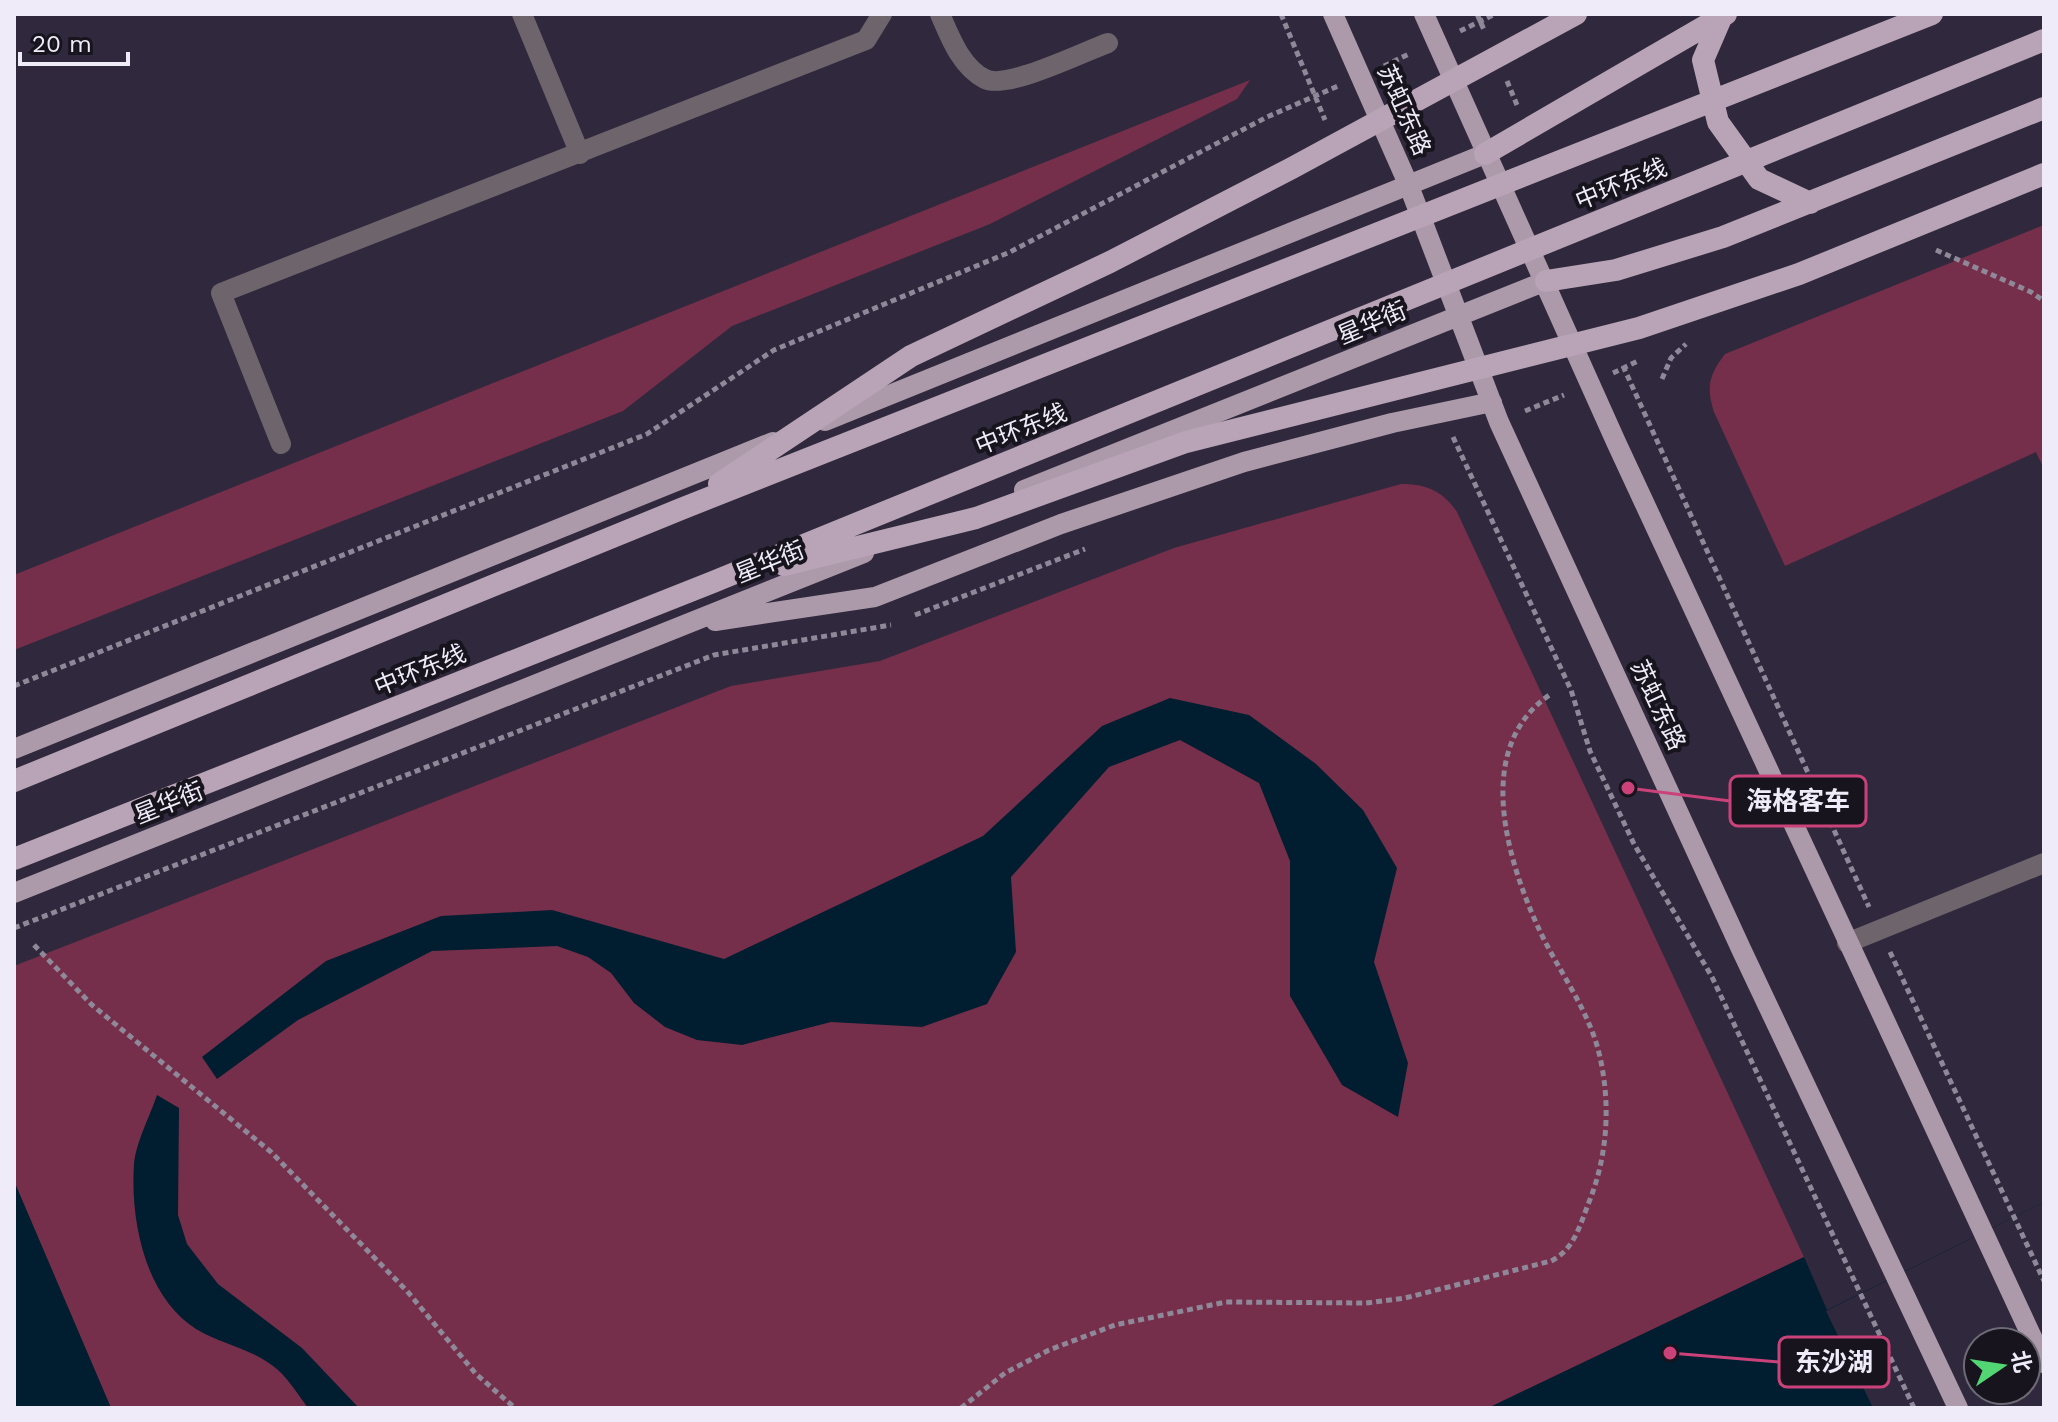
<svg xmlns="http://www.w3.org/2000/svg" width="2058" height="1422" font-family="'Work Sans','Noto Sans SC',sans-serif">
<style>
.green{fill:#762f4a}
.water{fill:#001e30;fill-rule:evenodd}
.pier{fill:#30293d;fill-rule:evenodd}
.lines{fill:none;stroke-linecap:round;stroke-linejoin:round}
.path{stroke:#8e8899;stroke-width:5;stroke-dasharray:6 4;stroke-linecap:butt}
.service{stroke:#6d646c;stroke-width:20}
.primary{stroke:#ac9aaa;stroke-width:20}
.trunk{stroke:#b8a4b6;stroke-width:22}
.labels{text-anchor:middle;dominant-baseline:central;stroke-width:8;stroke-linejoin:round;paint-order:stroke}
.street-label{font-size:24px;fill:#efebf8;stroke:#17141d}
.leader{fill:none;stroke:#cb427a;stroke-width:3}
.callout-dot{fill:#cb427a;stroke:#17141d;stroke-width:3}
.callout{fill:#17141d;stroke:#cb427a;stroke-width:3}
.callout-label{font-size:26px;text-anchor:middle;font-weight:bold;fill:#efebf8}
</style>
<rect width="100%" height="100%" fill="#30293d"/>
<path class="green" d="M 1250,80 L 1237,99 L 990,224 L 732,326 L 623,411 L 14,650 L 14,575 Z
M 2044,225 L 2044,469 L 2036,452 L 1785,566 L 1714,412 C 1706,387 1709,375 1725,354 Z
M 1401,484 C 1426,484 1443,491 1457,512 L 1804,1257 L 1488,1408 L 111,1408 L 14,1181 L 14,966 L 731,686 L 880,661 L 1174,548 Z"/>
<path class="water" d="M 1170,698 L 1249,715 L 1316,764 L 1363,810 L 1397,868 L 1374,962 L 1408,1063 L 1398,1117 L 1342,1085 L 1290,996 L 1290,861 L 1259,783 L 1180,740 L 1109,767 L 1011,877 L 1016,952 L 987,1004 L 922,1027 L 831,1022 L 742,1045 L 697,1040 L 665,1027 L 634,1003 L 611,973 L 588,957 L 557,946 L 432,951 L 298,1020 L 217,1079 L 202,1057 L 326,961 L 441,916 L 552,910 L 724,959 L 983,836 L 1102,726 Z
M 157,1095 L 179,1108 L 178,1215 L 187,1244 L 218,1284 L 302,1348 L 359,1408 L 308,1408 C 299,1396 289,1380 278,1370 C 255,1349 222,1345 196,1329 C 145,1297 130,1220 134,1164 C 136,1142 150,1116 157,1095 Z
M 14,1181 L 111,1408 L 14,1408 Z
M 2044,1202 L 2044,1408 L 1488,1408 L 1804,1257 L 1827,1310 ZM 1978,1342 L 2026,1342 L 2026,1390 L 1978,1390 Z"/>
<path class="pier" d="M 2044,1202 L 2044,1408 L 1873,1408 L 1826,1311 ZM 1978,1342 L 2026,1342 L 2026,1390 L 1978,1390 Z"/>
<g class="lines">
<path class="path" d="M 1281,14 L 1325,120
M 1477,14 L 1485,32
M 1460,31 L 1495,14
M 1384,66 L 1411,53
M 1507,81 L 1517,105
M 1936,250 L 2031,292 L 2044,301
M 1623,366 L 1869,907
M 1613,373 L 1640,360
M 1662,379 L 1671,358 L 1686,344
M 1525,411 L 1564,395
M 1453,437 L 1571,690 L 1590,751 L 1634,844 L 1712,977 L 1914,1408
M 915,615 L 1085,549
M 14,686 L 647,434 L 774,350 L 1010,252 L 1267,117 L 1338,86
M 14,928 L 714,655 L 891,625
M 34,945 L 92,1005 L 271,1152 L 407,1291 L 476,1374 L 515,1408
M 1890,952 L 2044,1281
M 961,1408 L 1005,1373 L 1049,1350 L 1115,1325 L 1226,1302 L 1366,1303 L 1405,1298 L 1551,1261 C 1574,1250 1580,1225 1589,1202 C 1608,1155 1611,1102 1599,1053 C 1588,1008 1557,969 1538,927 C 1506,857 1473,746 1551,694"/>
<path class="service" d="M 522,14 L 580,154
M 940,14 C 950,37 961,67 985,79 C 1007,90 1083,52 1108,43
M 281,444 L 221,293 L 866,40 L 882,14
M 1847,943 L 2044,863"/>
<path class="primary" d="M 1333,14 L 1409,186 L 1499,422 L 1742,951 L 1958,1408
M 1424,14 L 1616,442 L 2044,1363
M 825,421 L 1485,154
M 1024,490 L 1546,281
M 715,621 L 875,597 L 1061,524 L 1244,462 L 1392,423 L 1492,402
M 14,749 L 773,442
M 14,893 L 864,553"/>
<path class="trunk" d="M 1722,16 L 1703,60 L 1718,122 L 1759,179 L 1810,203
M 1485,154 L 1726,14
M 1546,281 L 1616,270 L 1723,237 L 2044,108
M 719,484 L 911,356 L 1110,262 L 1292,168 L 1576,14
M 784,565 L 976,518 L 1186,442 L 1639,328 L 1799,274 L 2044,174
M 14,781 L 681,509 L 1932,14
M 14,859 L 713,582 L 2044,40"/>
</g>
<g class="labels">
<g class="street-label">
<text transform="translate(1404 110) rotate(66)">苏虹东路</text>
<text transform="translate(1621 184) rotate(-22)">中环东线</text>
<text transform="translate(1372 323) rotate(-23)">星华街</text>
<text transform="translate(1021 429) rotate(-22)">中环东线</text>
<text transform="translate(770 562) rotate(-22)">星华街</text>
<text transform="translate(420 670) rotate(-22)">中环东线</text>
<text transform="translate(1658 705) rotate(65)">苏虹东路</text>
<text transform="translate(169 803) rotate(-22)">星华街</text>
</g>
</g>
<path class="leader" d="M1628 788L1730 801M1670 1353L1779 1362"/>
<g class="callout-dot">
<circle cx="1628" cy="788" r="8"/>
<circle cx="1670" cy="1353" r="8"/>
</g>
<g class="callout">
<rect x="1730" y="776" width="136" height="50" rx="8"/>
<rect x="1779" y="1337" width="110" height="50" rx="8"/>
</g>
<g class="callout-label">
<text x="1798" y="810">海格客车</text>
<text x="1834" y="1371">东沙湖</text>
</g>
<rect width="2058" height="1422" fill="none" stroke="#efebf8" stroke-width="32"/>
<g transform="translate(2002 1366) rotate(77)"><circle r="38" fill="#17141d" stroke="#6d6a75" stroke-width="2"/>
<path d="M0-6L14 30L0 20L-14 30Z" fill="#52d673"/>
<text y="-12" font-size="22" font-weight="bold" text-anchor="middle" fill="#efebf8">北</text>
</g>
<path d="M20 52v12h108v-12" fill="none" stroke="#efebf8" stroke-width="4"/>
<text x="32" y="52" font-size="24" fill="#efebf8" stroke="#17141d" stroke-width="6" paint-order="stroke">20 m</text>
</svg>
